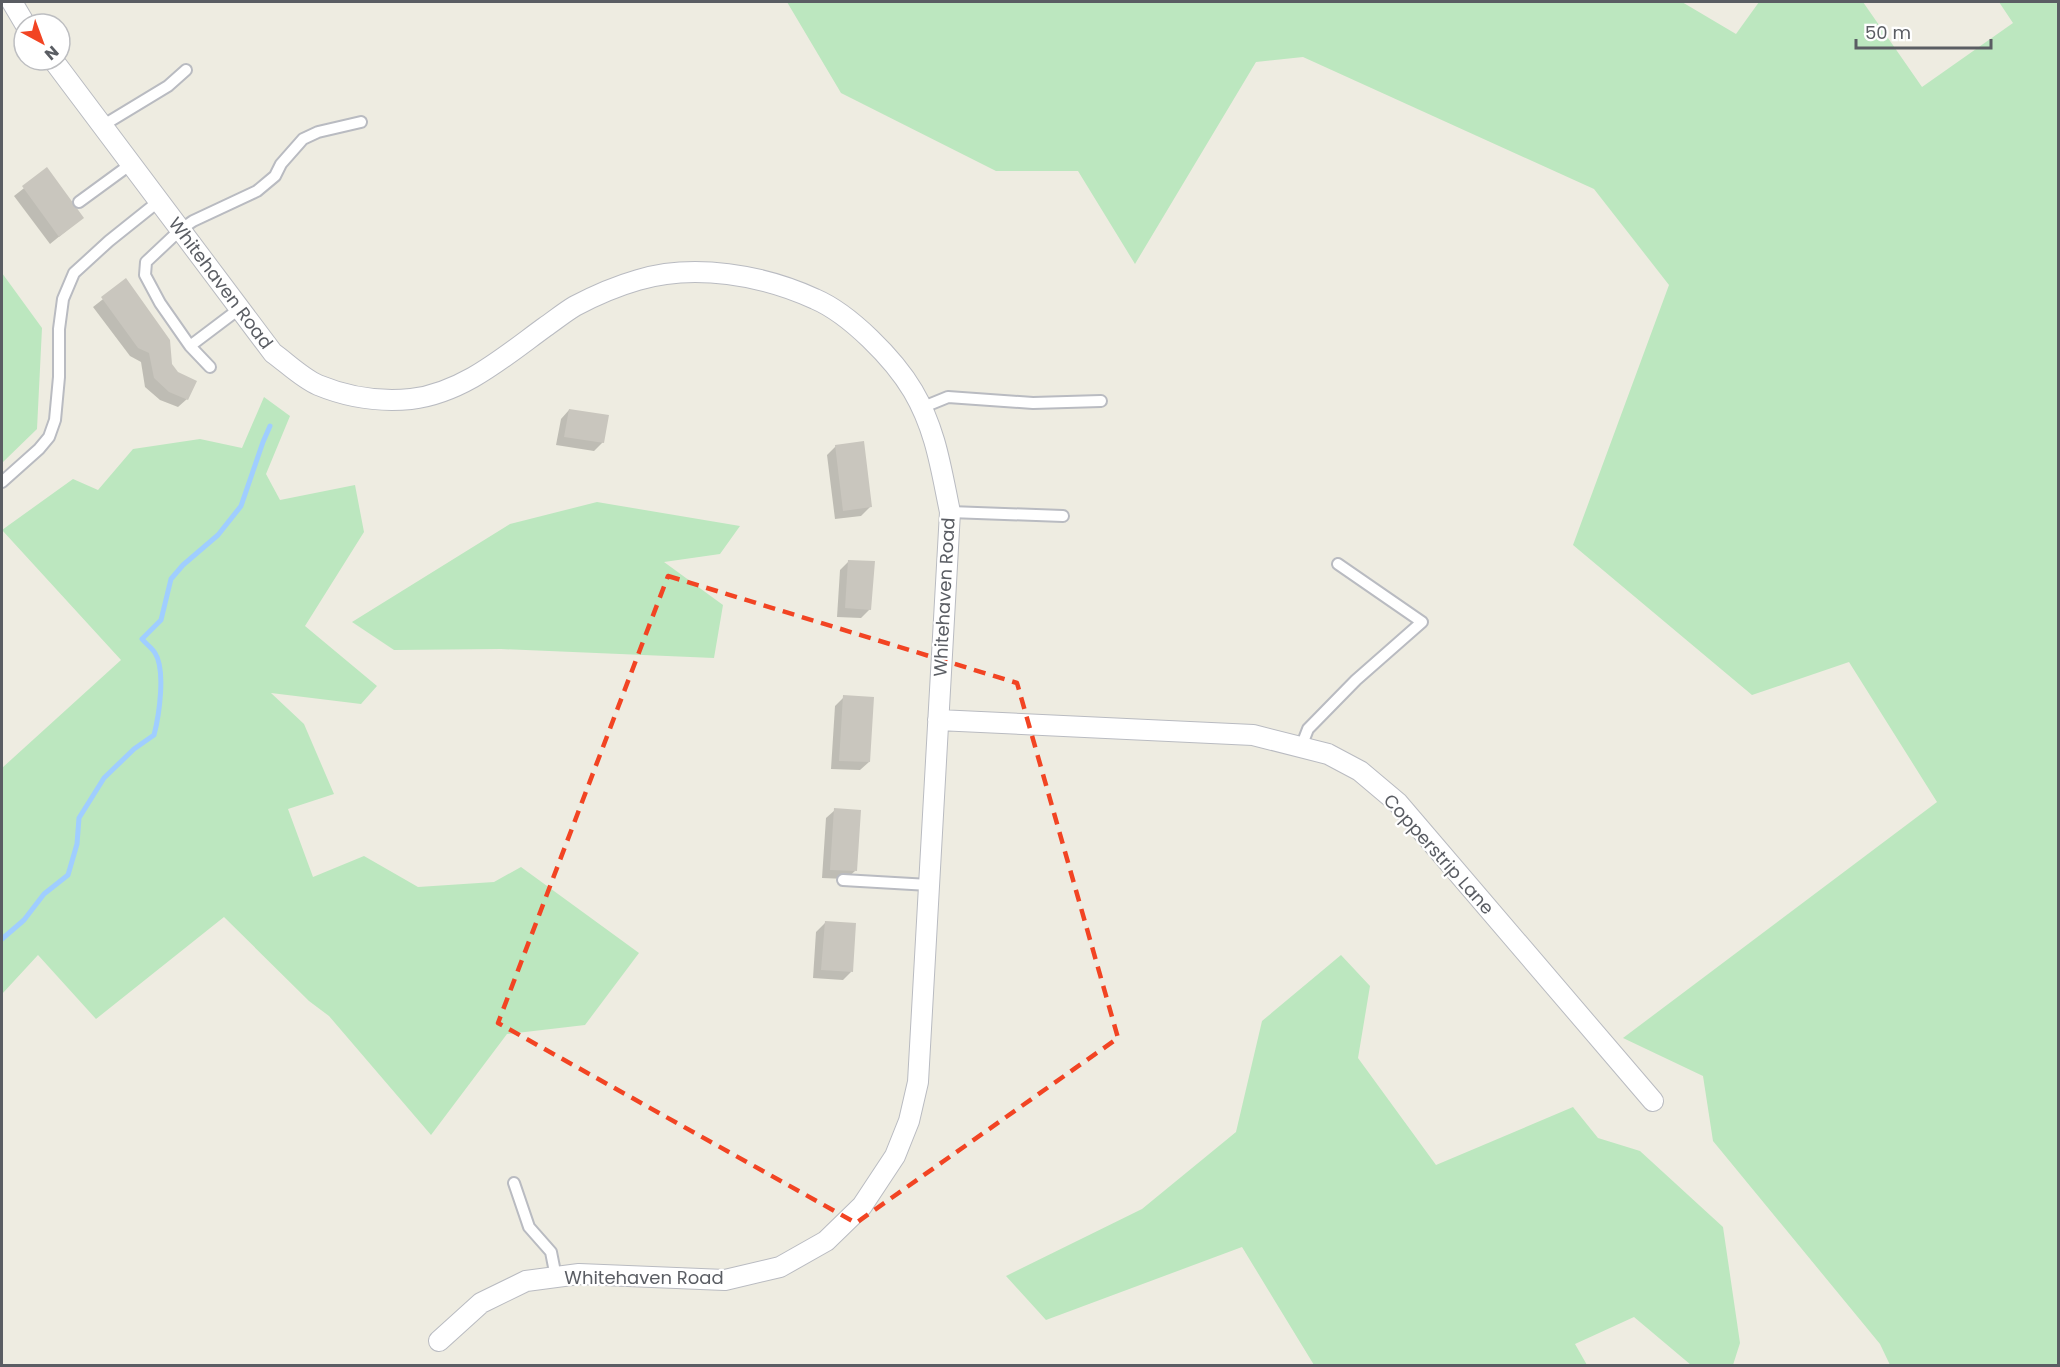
<svg xmlns="http://www.w3.org/2000/svg" width="2060" height="1367" font-family="Poppins,sans-serif">
<style>
.green{fill:#bce7bf}
.shadow{fill:#0003}
.lines{fill:none;stroke-linecap:round;stroke-linejoin:round}
.stream{stroke:#a0ceff;stroke-width:5}
.building{fill:#c9c6be}
.lane-casing{stroke:#b9bbc1;stroke-width:14}
.street-casing{stroke:#b9bbc1;stroke-width:22}
.lane{stroke:#fff;stroke-width:10}
.street{stroke:#fff;stroke-width:20}
.marked{fill:none;stroke:#f24423;stroke-width:4.5;stroke-dasharray:12 8;stroke-linejoin:round}
.labels{text-anchor:middle;dominant-baseline:central;stroke-width:4.5;stroke-linejoin:round;paint-order:stroke}
.street-label{font-size:18px;fill:#5a5d63;stroke:#fff}
</style>
<rect width="100%" height="100%" fill="#eeece1"/>
<path class="green" d="M 787,2 L 1682,2 L 1736,34 L 1759,2 L 1863,2 L 1922,87 L 2013,23 L 1999,2 L 2058,2 L 2058,1365 L 1890,1365 L 1880,1344 L 1713,1141 L 1703,1076 L 1623,1038 L 1937,802 L 1849,662 L 1752,695 L 1573,545 L 1669,285 L 1594,189 L 1303,57 L 1256,62 L 1135,264 L 1078,171 L 996,171 L 841,93 Z
M 2,273 L 42,328 L 37,429 L 2,463 Z
M 264,397 L 290,416 L 266,474 L 280,500 L 355,485 L 364,532 L 305,626 L 377,686 L 361,704 L 271,693 L 304,724 L 334,794 L 288,809 L 313,877 L 364,856 L 418,887 L 494,882 L 521,867 L 639,953 L 585,1025 L 507,1034 L 431,1135 L 329,1016 L 309,1001 L 224,917 L 96,1019 L 38,955 L 2,994 L 2,768 L 121,660 L 2,530 L 73,479 L 98,490 L 133,449 L 200,439 L 242,448 Z
M 597,502 L 740,526 L 720,554 L 664,562 L 723,605 L 714,658 L 501,649 L 394,650 L 352,622 L 510,524 Z
M 1341,955 L 1370,986 L 1358,1058 L 1436,1165 L 1573,1107 L 1598,1138 L 1640,1151 L 1723,1227 L 1740,1343 L 1733,1365 L 1691,1365 L 1634,1317 L 1575,1344 L 1587,1365 L 1314,1365 L 1242,1247 L 1046,1320 L 1006,1276 L 1142,1209 L 1236,1132 L 1262,1021 Z"/>
<path class="shadow" d="M 47,170 L 82,218 L 50,244 L 14,196 Z
M 126,281 L 187,399 L 178,407 L 160,400 L 145,387 L 141,362 L 130,356 L 93,307 Z
M 569,410 L 603,442 L 594,451 L 556,445 L 561,419 Z
M 836,446 L 870,507 L 861,516 L 835,519 L 827,455 Z
M 849,561 L 870,609 L 861,618 L 837,617 L 840,570 Z
M 844,697 L 869,762 L 860,770 L 831,769 L 835,706 Z
M 835,810 L 855,871 L 846,879 L 822,878 L 826,818 Z
M 825,923 L 851,972 L 843,980 L 813,978 L 816,932 Z"/>
<g class="lines">
<path class="stream" d="M 2,939 L 24,920 L 44,894 L 68,875 L 77,844 L 79,818 L 104,778 L 134,749 L 154,735 C 159,716 166,670 155,653 C 152,648 146,644 142,639 L 161,620 L 171,579 L 183,565 L 218,535 L 241,506 L 263,442 L 270,426"/>
</g>
<path class="building" d="M 47,167 L 84,218 L 59,237 L 22,186 Z
M 126,278 L 170,340 L 172,364 L 178,372 L 197,381 L 188,400 L 169,392 L 154,378 L 149,353 L 138,348 L 101,297 Z
M 569,409 L 609,415 L 604,443 L 564,437 Z
M 864,441 L 872,507 L 843,511 L 835,445 Z
M 848,560 L 875,561 L 871,610 L 845,608 Z
M 843,695 L 874,697 L 870,762 L 839,761 Z
M 834,808 L 861,810 L 857,871 L 830,870 Z
M 825,921 L 856,923 L 853,972 L 821,970 Z"/>
<g class="lines">
<defs>
<path id="lane" d="M 102,126 L 168,86 L 186,70
M 79,202 L 131,164
M 190,346 L 160,303 L 145,275 L 146,262 L 180,230 L 193,221 L 257,191 L 275,176 L 281,164 L 303,139 L 318,132 L 361,122
M 210,367 L 190,346 L 239,309
M 921,408 L 948,397 L 1033,403 L 1101,401
M 2,482 L 39,449 L 49,437 L 55,420 L 59,377 L 59,329 L 63,299 L 74,273 L 109,241 L 159,201
M 950,512 L 1063,516
M 1301,747 L 1308,729 L 1356,680 L 1422,622 L 1338,564
M 843,880 L 929,885
M 514,1183 L 529,1227 L 551,1252 L 556,1277"/>
<path id="street" d="M 12,2 L 25,24
M 53,60 L 273,353 C 287,363 302,378 318,385 C 347,397 380,402 411,399 C 463,393 505,356 545,327 C 555,320 565,312 575,306 C 594,296 617,286 638,280 C 694,263 763,275 815,299 C 850,314 894,359 913,391 C 936,430 941,469 950,512 L 918,1082 L 909,1121 L 895,1156 L 862,1206 L 826,1241 L 780,1267 L 725,1280 L 579,1274 L 526,1281 L 481,1303 L 439,1341
M 938,720 L 1253,735 L 1328,754 L 1360,771 L 1398,803 L 1653,1101"/>
</defs>
<use href="#lane" class="lane-casing"/>
<use href="#street" class="street-casing"/>
<use href="#lane" class="lane"/>
<use href="#street" class="street"/>
</g>
<path class="marked" d="M 668,576 L 1017,683 L 1118,1038 L 856,1223 L 498,1023 Z"/>
<g class="labels">
<g class="street-label">
<text transform="translate(221 283) rotate(53)">Whitehaven Road</text>
<text transform="translate(944 597) rotate(-87)">Whitehaven Road</text>
<text transform="translate(1439 854) rotate(48)">Copperstrip Lane</text>
<text x="644" y="1277">Whitehaven Road</text>
</g>
</g>
<rect width="2060" height="1367" fill="none" stroke="#5a5d63" stroke-width="6"/>
<g transform="translate(42 42) rotate(139)"><circle r="28" fill="#ffffff" stroke="#bdbec1" stroke-width="1.5"/>
<path d="M0-4.5L10 22L0 15L-10 22Z" fill="#f24423"/>
<text y="-9" font-size="16" font-weight="bold" text-anchor="middle" fill="#5a5d63">N</text>
</g>
<path d="M1856 39v9h135v-9" fill="none" stroke="#5a5d63" stroke-width="3"/>
<text x="1865" y="39" font-size="18" fill="#5a5d63" stroke="#ffffff" stroke-width="4.5" paint-order="stroke">50 m</text>
</svg>
